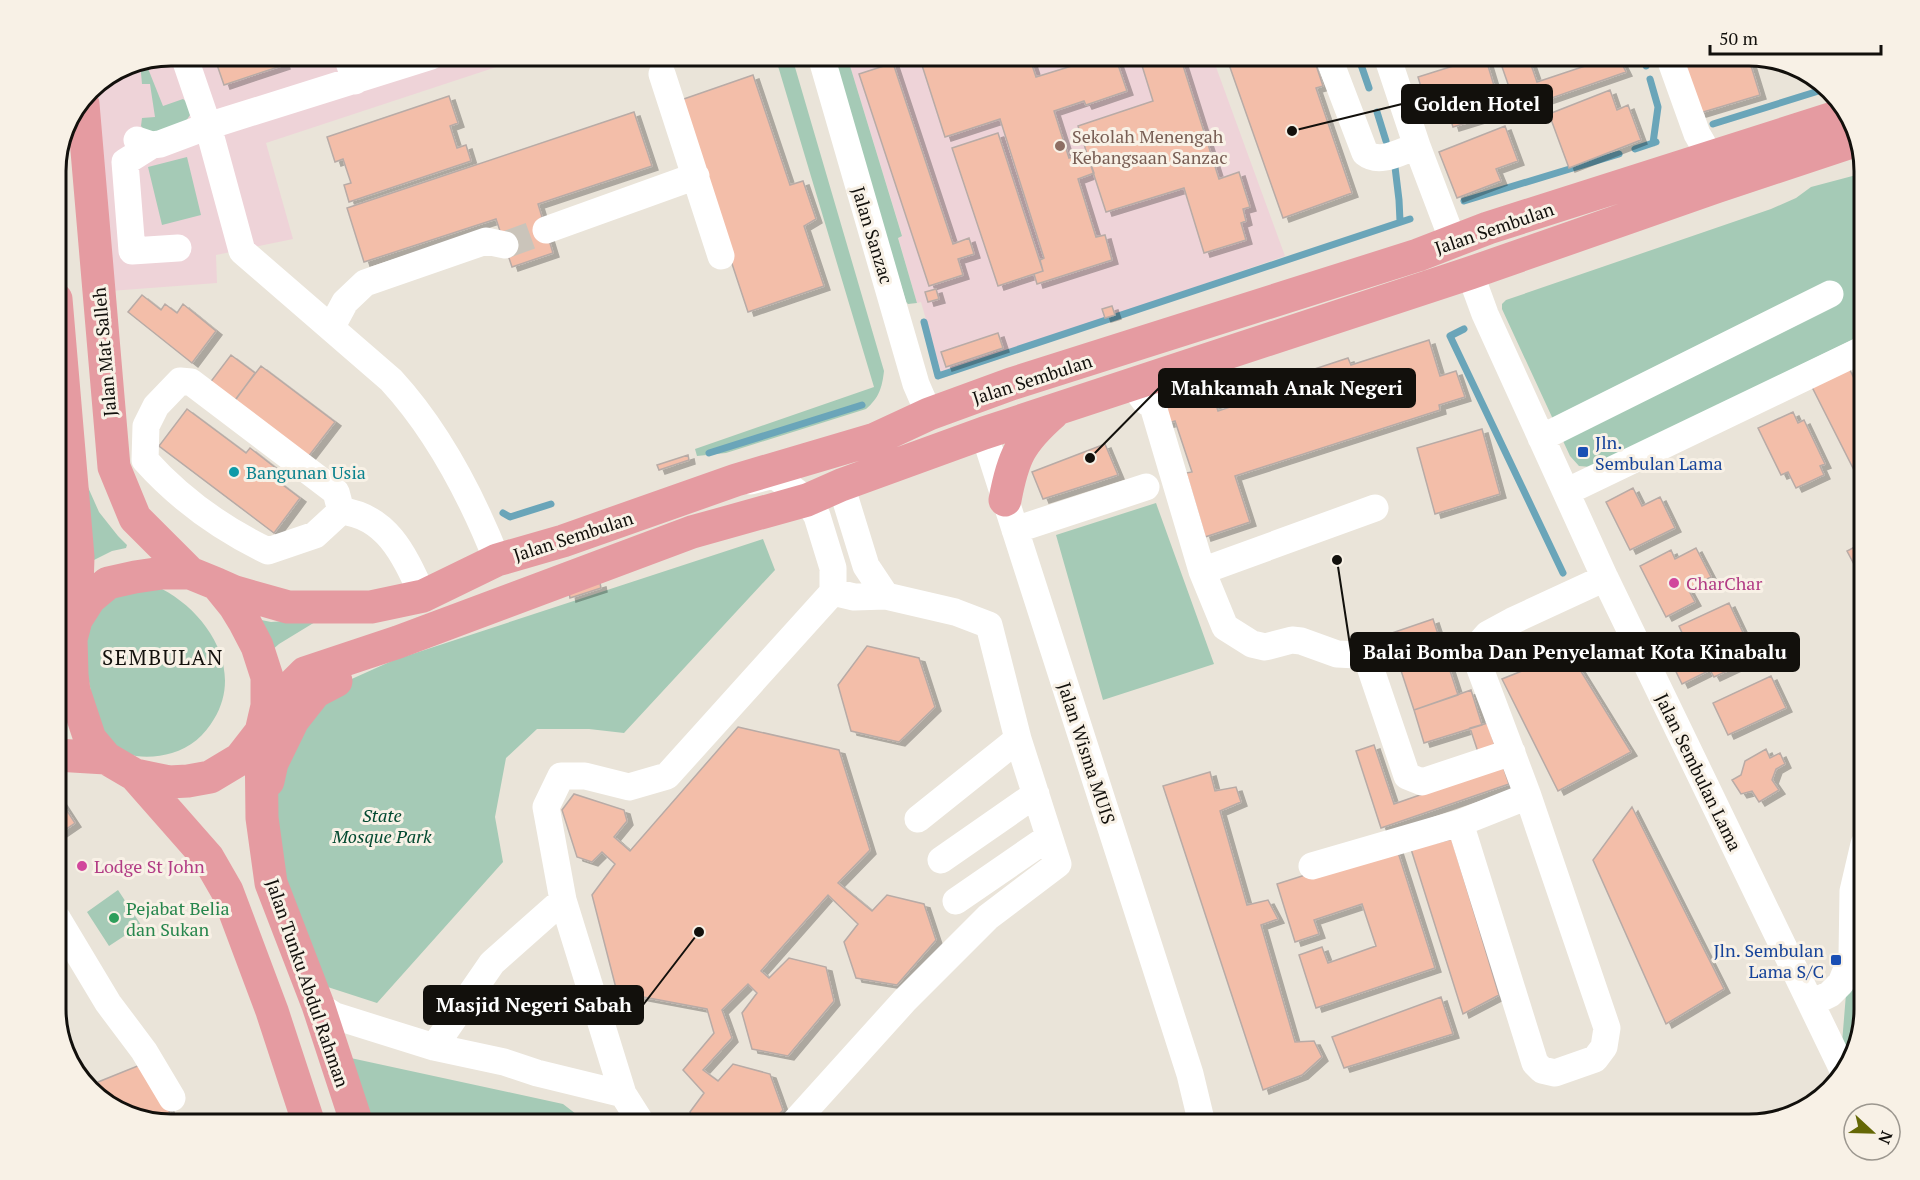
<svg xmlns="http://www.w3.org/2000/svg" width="1920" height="1180" font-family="'PT Serif',serif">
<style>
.education{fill:#eed3d8}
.green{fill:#a5cab6}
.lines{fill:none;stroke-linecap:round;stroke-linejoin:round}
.stream{stroke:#6aa5b9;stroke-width:7}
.building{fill:#f3bea9;stroke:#b8aba6;stroke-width:1.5;filter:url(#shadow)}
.minor-tunnel{stroke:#cac4ba;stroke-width:27;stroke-dasharray:27 14;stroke-linecap:butt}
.minor{stroke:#fff;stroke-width:27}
.major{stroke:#e59ba1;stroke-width:33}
.education-dot{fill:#8d6e63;stroke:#f8f1e6;stroke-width:2}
.transit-dot{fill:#1a4fb4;stroke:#f8f1e6;stroke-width:2}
.culture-dot{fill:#0f9aa8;stroke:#f8f1e6;stroke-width:2}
.hotel-dot{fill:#d1479c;stroke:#f8f1e6;stroke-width:2}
.leisure-dot{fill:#2e9e5b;stroke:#f8f1e6;stroke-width:2}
.labels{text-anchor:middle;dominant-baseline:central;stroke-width:6;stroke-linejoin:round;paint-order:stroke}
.education-label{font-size:18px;fill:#785e54;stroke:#f8f1e6;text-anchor:start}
.street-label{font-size:18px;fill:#12100c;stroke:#f8f1e6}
.transit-label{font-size:18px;fill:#164399;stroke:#f8f1e6;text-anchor:start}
.culture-label{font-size:18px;fill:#0d838f;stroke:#f8f1e6;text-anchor:start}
.hotel-label{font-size:18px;fill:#b23c85;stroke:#f8f1e6;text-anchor:start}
.park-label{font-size:18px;font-style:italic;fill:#024930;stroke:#f8f1e6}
.leisure-label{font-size:18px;fill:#27864d;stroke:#f8f1e6;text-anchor:start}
.quarter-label{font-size:21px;letter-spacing:1.5px;fill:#12100c;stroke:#f8f1e6}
.rim{fill:none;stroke:#12100c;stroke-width:3}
.leader{fill:none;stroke:#12100c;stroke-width:2}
.callout-dot{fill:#12100c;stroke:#f8f1e6;stroke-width:2}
.callout{fill:#12100c;stroke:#12100c;stroke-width:2}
.callout-label{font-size:20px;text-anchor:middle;font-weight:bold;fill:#fff}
</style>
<defs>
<filter id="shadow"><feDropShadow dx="6" dy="4" stdDeviation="0" flood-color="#0004"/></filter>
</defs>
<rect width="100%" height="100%" fill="#eae4d9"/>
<path class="education" d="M 171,56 L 530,56 L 266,143 L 293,239 L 216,255 L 217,283 L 110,291 L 91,88 L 127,64 Z
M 847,56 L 1212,56 L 1285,256 L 1094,322 L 941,372 L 921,302 L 917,303 L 898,237 L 902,235 Z"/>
<path class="green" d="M 775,56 L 791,56 L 792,57 L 884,371 C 882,388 879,398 866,409 L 726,453 L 697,456 L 695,449 L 874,387 Z
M 832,56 L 847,56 L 902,236 L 898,238 L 917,303 L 908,304 L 906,302 Z
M 145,61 L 163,106 L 183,99 L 189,104 L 190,115 L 186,121 L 157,134 L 145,131 L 141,126 L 142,118 L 155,117 L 150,84 L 142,84 L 140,62 Z
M 187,157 L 201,215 L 162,225 L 148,167 Z
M 56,170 L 77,418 L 87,485 L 99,512 L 118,536 L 127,545 L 126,548 L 112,551 L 92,561 L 56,294 Z
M 1860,174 L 1864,186 L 1864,334 L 1591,467 L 1579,466 L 1570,456 L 1502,309 L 1502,304 L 1506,300 L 1771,209 L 1796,198 L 1811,187 Z
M 1156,503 L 1214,664 L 1103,700 L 1056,535 Z
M 763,539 L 775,570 L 624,733 L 589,729 L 537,729 L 506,758 L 495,817 L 503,862 L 377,1003 L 303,979 L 265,852 L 277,746 L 307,699 L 394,660 Z
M 162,589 C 208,613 244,670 214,719 C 205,735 190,748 172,753 C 158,757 140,759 126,753 C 117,749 108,741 99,736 L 79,627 L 101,594 Z
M 241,616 L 271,622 L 320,619 L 279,644 L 255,665 Z
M 118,890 L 141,925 L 109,946 L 87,912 Z
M 1864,908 L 1864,1010 L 1851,1060 L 1842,1043 L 1846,994 Z
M 346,1057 L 563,1104 L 589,1124 L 367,1124 Z"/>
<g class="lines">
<path class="stream" d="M 1358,56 L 1369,88
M 1642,56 L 1646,66
M 1650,79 L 1658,107 L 1653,143
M 1377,112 L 1386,141
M 1713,124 L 1825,89
M 1635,149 L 1656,142
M 1395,167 L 1399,200 L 1400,221
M 1464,201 L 1619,154
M 924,322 L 938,376 L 1410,219
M 1464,329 L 1450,336 L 1563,573
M 709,453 L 862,405
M 503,513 L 510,517 L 551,504"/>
</g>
<path class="building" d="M 214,56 L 281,56 L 284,65 L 224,85 Z
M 919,56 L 1029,56 L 1036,77 L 1075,65 L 1072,56 L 1115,56 L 1127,91 L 1086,105 L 1084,101 L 1054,111 L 1069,158 L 1087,153 L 1094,173 L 1078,179 L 1096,237 L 1105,235 L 1112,260 L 1037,284 L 1034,274 L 1043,271 L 1040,260 L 1044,258 L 1000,119 L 945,137 Z
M 1139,56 L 1180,56 L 1219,179 L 1239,172 L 1250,207 L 1243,209 L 1246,221 L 1241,223 L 1246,240 L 1204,253 L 1184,188 L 1106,212 L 1078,126 L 1153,101 Z
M 1226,56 L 1313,56 L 1323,86 L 1316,88 L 1352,193 L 1283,218 Z
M 1485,56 L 1502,112 L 1453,127 L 1448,111 L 1430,117 L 1418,77 Z
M 1516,56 L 1548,56 L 1530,62 L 1537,82 L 1615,56 L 1618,56 L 1626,72 L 1517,110 L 1500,61 Z
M 1699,56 L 1748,56 L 1760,95 L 1700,113 L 1684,60 Z
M 893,63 L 953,244 L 969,238 L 974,254 L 958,259 L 963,275 L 929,286 L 859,74 Z
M 753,75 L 790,185 L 803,181 L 816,219 L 804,226 L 824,286 L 748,312 L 678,101 Z
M 1610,90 L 1617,110 L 1628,105 L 1641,140 L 1569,168 L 1549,114 Z
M 449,96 L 458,123 L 450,126 L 457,148 L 466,145 L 471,161 L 349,202 L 344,185 L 351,183 L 343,159 L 335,162 L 327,137 Z
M 634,112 L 652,166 L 538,204 L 553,253 L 512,267 L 496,219 L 364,262 L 347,208 Z
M 1505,126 L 1518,161 L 1496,169 L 1501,181 L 1457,198 L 1439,152 Z
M 998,133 L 1043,271 L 998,286 L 952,148 Z
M 936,289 L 939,299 L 928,302 L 925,292 Z
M 142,295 L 161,310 L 165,304 L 177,313 L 183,304 L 216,331 L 192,363 L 128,312 Z
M 1112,306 L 1115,315 L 1105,318 L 1102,309 Z
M 998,333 L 1003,348 L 946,367 L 941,352 Z
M 1429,340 L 1440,376 L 1456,371 L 1465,397 L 1439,405 L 1440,410 L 1235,476 L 1250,522 L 1205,537 L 1186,473 L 1192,472 L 1175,421 L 1165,424 L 1159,406 L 1211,389 L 1218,411 L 1245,402 L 1242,393 L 1348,358 L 1351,365 Z
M 231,355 L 255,373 L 234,402 L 209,384 Z
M 261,366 L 335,422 L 305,461 L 231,405 Z
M 1849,368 L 1864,399 L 1864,475 L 1858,478 L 1812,387 Z
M 187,409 L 246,453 L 250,448 L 277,469 L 271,476 L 300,498 L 274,533 L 159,446 Z
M 1793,412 L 1798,423 L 1804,420 L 1825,464 L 1820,466 L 1824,475 L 1796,488 L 1788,472 L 1781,475 L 1758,428 Z
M 1482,429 L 1500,494 L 1435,514 L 1417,448 Z
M 1105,444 L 1118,475 L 1043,499 L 1032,472 Z
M 688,455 L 689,460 L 659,470 L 657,465 Z
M 1633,488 L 1642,506 L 1660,497 L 1675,528 L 1630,550 L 1606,502 Z
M 1864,542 L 1864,583 L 1847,551 Z
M 1696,548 L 1711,577 L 1688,589 L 1695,602 L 1666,617 L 1640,566 L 1671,550 L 1675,559 Z
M 600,583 L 601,588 L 570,598 L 569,592 Z
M 1729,603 L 1755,658 L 1714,677 L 1710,670 L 1682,684 L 1668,655 L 1688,646 L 1679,626 Z
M 1433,619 L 1458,695 L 1414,710 L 1389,634 Z
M 867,646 L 919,658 L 935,707 L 899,742 L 851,731 L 838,685 Z
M 1569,652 L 1631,752 L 1558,791 L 1502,679 Z
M 1771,676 L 1786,708 L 1728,735 L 1713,703 Z
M 1471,690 L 1482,725 L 1424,743 L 1414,710 Z
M 1488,723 L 1496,749 L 1479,755 L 1470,728 Z
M 738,727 L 839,750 L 870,850 L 838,883 L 872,911 L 887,895 L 924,904 L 936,940 L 897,985 L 856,978 L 844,942 L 858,924 L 828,895 L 761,971 L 769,978 L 789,958 L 826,967 L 834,1001 L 788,1056 L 752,1049 L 742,1013 L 757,993 L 748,984 L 722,1010 L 732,1038 L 703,1070 L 718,1081 L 733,1064 L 770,1074 L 783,1110 L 770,1124 L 694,1124 L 690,1112 L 704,1093 L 683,1070 L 714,1033 L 707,1009 L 617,992 L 592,895 L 615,864 L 602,852 L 592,862 L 577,857 L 562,810 L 574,794 L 624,810 L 627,821 L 614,837 L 630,851 Z
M 1374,745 L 1394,804 L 1503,766 L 1509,784 L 1381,828 L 1356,751 Z
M 1766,749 L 1770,758 L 1780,753 L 1785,764 L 1776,769 L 1772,780 L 1779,790 L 1759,802 L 1752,791 L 1741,794 L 1732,780 L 1741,775 L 1745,761 Z
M 1210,772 L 1215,791 L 1236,787 L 1241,802 L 1220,811 L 1247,905 L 1268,900 L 1278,919 L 1261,925 L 1295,1042 L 1314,1041 L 1322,1057 L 1302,1075 L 1263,1090 L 1163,786 Z
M 60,800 L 75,823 L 56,836 L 56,803 Z
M 1632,807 L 1724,989 L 1666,1024 L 1593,860 Z
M 1452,839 L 1499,995 L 1463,1014 L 1411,849 Z
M 1396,846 L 1435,968 L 1316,1008 L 1299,955 L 1322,947 L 1328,963 L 1376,946 L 1362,904 L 1314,920 L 1319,934 L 1295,942 L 1277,884 Z
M 1441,997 L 1453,1034 L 1344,1068 L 1332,1037 Z
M 150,1061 L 171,1116 L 157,1121 L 113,1109 L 104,1100 L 98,1082 Z"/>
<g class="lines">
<path class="minor-tunnel" d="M 505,245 L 546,230"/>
<path class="minor" d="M 184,56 L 208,126 L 242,251 L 391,380 C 437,430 472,497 497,560
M 347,56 L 355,81
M 821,56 L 916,384 L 929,414
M 1328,56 L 1365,153 C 1380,165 1401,151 1417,146
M 1387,56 L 1417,146 L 1453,241
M 1669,56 L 1697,134 L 1711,158
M 662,74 L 721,256
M 137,140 L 152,145 L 160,144 L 208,126 L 431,56
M 152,145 L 125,162 L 132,251 L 178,248
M 546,230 L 696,176
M 1470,273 L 1485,314 L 1605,578 L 1844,1072
M 331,328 L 345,302 L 365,283 L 486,241 L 505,245
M 1133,385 L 1144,400 L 1153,406 L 1202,571 L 1375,508
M 984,433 L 1190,1074 L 1202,1124
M 1541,438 L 1830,294
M 841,485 L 866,566 L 886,596
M 1566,492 L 1864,349
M 341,511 L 336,492 L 191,382 L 180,381 L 156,406 L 146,426 L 145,460 C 179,498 222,529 268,551 L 315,535 L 341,511 C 388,516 405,557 423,596
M 1015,530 L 1146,487
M 1202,571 L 1225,627 L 1252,644 L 1265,647 L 1292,640 L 1301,641 L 1337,654 L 1357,655 L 1368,661 L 1407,776 L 1422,782 L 1512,752
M 1528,796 L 1460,823 L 1535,1063 L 1542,1070 L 1555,1073 L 1595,1059 L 1604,1047 L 1607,1028 L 1528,796 L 1476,658 L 1480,643 L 1488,634 L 1512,621 L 1605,578
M 918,819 L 1018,739
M 941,860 L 1036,794
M 1312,866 L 1460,823
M 956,901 L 1049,837
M 57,918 L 108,1003 L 144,1051 L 172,1098
M 1812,1003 L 1830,994 L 1841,983 L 1852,956 L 1853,891 L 1864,844
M 318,1005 L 335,1016 L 434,1047 L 504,1062 L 537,1073 L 623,1094 L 642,1124
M 434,1047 L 492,963 L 563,900
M 623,1094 L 563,900 L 546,807 L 561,776 L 585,776 L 629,787 L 667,776 L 833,592 L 833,568 L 817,516 L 807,500 L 774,475 L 751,481
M 793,1124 L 905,1000 L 988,917 L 1058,864 L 1018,739 L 989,625 L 955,612 L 886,596 L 854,597 L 833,592"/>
<path class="major" d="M 83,104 L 114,467 L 135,518 L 190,573
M 56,299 L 78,557 L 76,620
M 1005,500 C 1013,457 1020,442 1053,413
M 217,584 L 234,605 L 245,623 L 257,646 L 267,677 L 267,706 L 261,732 L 240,759 L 210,777 L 188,781 L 169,782 L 135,775 L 106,758 L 90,739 L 74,691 L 72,675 L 71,639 L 76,620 L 90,598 L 108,583 L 135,577 L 162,573 L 190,573 L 217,584 L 235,592 L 288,607 L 371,607 L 423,596 L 497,560 L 563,541 L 736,480 L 875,439 L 929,414 L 1011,384 L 1418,255 L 1488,228 L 1849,113
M 265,725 L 280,698 L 305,673 L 398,642 L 692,532 L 807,500 L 841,485 L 984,433 L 1470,273 L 1716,187 L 1857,140
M 261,732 L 262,818 L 271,883 L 318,1005 L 357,1124
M 56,755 L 106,758
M 135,775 L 208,858 L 227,891 L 272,1011 L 309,1124
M 268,781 L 272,763 L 293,720 L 315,692 L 336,681"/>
</g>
<circle class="education-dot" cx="1060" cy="146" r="6"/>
<g class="transit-dot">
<rect x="1577" y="446" width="12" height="12" rx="3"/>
<rect x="1830" y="954" width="12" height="12" rx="3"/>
</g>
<circle class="culture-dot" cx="234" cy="472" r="6"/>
<g class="hotel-dot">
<circle cx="1674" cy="583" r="6"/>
<circle cx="82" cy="866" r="6"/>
</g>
<circle class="leisure-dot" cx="114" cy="918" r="6"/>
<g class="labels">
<g class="education-label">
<text x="1072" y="136">Sekolah Menengah<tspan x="1072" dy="21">Kebangsaan Sanzac</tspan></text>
</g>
<g class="street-label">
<text transform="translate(1494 228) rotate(-19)">Jalan Sembulan</text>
<text transform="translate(873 235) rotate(73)">Jalan Sanzac</text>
<text transform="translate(104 352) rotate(-95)">Jalan Mat Salleh</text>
<text transform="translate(1032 379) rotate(-18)">Jalan Sembulan</text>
<text transform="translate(573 536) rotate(-18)">Jalan Sembulan</text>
<text transform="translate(1087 753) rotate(72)">Jalan Wisma MUIS</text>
<text transform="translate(1699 772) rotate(64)">Jalan Sembulan Lama</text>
<text transform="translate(308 983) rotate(71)">Jalan Tunku Abdul Rahman</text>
</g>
<g class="transit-label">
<text x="1595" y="442">Jln.<tspan x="1595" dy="21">Sembulan Lama</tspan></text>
<text x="1824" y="950" text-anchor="end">Jln. Sembulan<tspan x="1824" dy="21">Lama S/C</tspan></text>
</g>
<g class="culture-label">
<text x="246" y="472">Bangunan Usia</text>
</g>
<g class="hotel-label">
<text x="1686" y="583">CharChar</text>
<text x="94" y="866">Lodge St John</text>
</g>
<g class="park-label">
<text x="382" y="815">State<tspan x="382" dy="21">Mosque Park</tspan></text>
</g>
<g class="leisure-label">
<text x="126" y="908">Pejabat Belia<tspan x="126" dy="21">dan Sukan</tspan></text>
</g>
<g class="quarter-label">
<text x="163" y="657">SEMBULAN</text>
</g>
</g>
<path d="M0 0H1920V1180H0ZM171 66H1749A105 105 0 0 1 1854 171V1009A105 105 0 0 1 1749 1114H171A105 105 0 0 1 66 1009V171A105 105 0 0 1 171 66Z" fill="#f8f1e6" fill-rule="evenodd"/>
<path class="rim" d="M171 66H1749A105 105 0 0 1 1854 171V1009A105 105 0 0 1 1749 1114H171A105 105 0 0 1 66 1009V171A105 105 0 0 1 171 66Z"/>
<path class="leader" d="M1292 131L1402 104M1090 458L1159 388M1337 560L1351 652M699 932L643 1005"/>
<g class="callout-dot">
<circle cx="1292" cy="131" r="6"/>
<circle cx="1090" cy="458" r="6"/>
<circle cx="1337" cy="560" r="6"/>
<circle cx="699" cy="932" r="6"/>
</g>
<g class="callout">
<rect x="1402" y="85" width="150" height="38" rx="6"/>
<rect x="1159" y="369" width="256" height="38" rx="6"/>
<rect x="1351" y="633" width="448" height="38" rx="6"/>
<rect x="424" y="986" width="219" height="38" rx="6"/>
</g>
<g class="callout-label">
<text x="1477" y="111">Golden Hotel</text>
<text x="1287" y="395">Mahkamah Anak Negeri</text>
<text x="1575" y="659">Balai Bomba Dan Penyelamat Kota Kinabalu</text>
<text x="534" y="1012">Masjid Negeri Sabah</text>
</g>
<g transform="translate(1872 1132) rotate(112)"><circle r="28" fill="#f8f1e6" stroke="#9c978f" stroke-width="1.5"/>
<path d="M0-4.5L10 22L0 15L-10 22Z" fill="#656806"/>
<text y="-9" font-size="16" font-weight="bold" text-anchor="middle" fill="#12100c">N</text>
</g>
<path d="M1710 45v9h171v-9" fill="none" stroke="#12100c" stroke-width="3"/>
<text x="1719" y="45" font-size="18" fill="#12100c" stroke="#f8f1e6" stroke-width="4.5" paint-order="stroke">50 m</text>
</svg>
